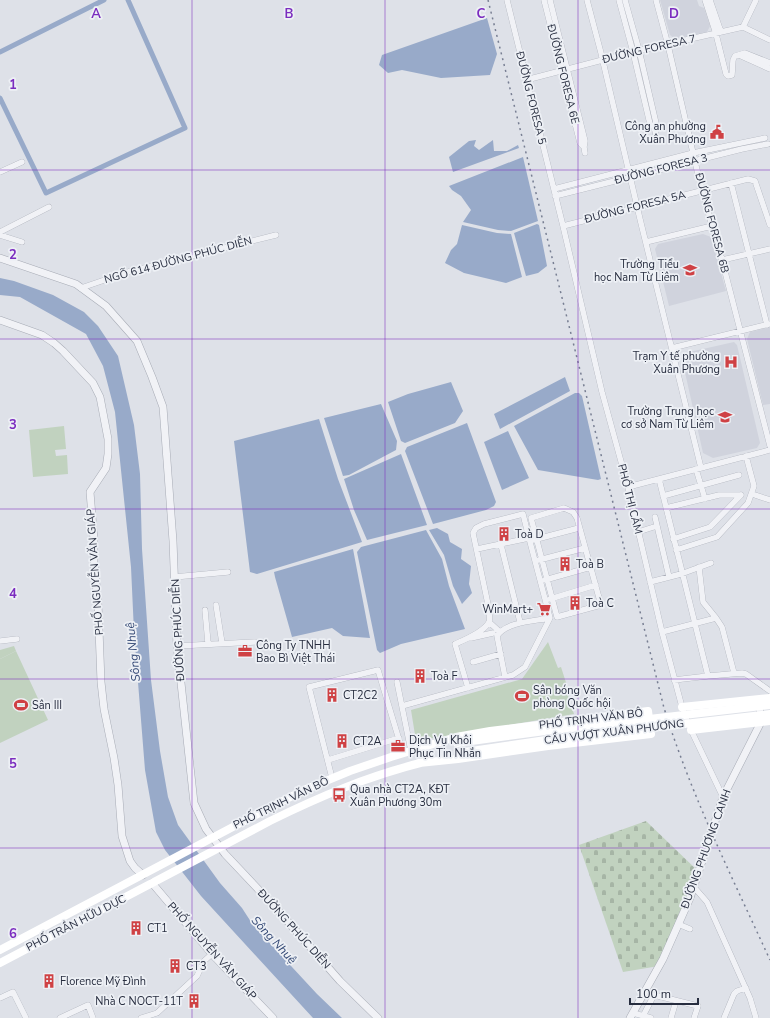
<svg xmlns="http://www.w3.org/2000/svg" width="770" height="1018" font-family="'Nunito Sans',sans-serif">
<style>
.built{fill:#d0d3dd}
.grass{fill:url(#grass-tufts)}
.cemetery{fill:url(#cemetery-stones)}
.pitch{fill:#c1d2bf}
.water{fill:#98aac9}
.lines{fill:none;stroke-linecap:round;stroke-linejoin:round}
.canal{stroke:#98aac9;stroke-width:5}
.minor-casing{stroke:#a7abb5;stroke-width:6}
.tertiary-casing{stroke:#a7abb5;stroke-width:8}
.minor{stroke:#f1f2f6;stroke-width:5.5}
.tertiary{stroke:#f1f2f6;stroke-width:7}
.secondary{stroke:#fff;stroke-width:8}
.rail{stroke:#777e92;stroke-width:1.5;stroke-dasharray:2 4;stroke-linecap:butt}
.secondary-bridge{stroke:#fff;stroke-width:8}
.grid{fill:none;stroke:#7b2cbf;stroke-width:1;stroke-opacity:0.55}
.labels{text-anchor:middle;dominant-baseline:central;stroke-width:3.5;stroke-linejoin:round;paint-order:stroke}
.street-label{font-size:11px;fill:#272d3f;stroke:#edf0f5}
.poi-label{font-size:11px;fill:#272d3f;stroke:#edf0f5;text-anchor:start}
.water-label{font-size:12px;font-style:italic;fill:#314673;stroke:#edf0f5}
.grid-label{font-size:13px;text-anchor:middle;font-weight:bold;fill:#7b2cbf;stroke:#edf0f5;stroke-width:3.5;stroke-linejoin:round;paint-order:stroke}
</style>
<defs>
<pattern id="grass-tufts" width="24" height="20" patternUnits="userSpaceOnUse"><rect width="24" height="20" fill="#c1d2bf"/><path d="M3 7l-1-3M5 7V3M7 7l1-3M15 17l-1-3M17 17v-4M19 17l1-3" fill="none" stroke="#a6b5a5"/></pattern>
<pattern id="cemetery-stones" width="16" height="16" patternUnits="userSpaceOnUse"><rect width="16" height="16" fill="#c1d2bf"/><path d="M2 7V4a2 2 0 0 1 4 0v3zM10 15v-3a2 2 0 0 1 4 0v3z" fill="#a6b5a5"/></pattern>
</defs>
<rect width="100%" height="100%" fill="#dee1e8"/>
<path class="built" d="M 660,0 L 697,0 L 699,6 L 704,8 L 710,26 L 707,32 L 675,39 L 670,35 Z
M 703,234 L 711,237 L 726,291 L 669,306 L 655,249 L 658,244 Z
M 770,327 L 770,404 L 763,405 L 747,339 L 750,332 Z
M 734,342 L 737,345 L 760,443 L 757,448 L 713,458 L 703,453 L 682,359 L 685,353 Z"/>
<path class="grass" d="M 14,646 L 16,651 L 0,659 L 0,650 Z"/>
<path class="cemetery" d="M 646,821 L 698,871 L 659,966 L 623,972 L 579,845 Z"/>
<path class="pitch" d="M 64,426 L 66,449 L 55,450 L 56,456 L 67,455 L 68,474 L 33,477 L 29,430 Z
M 548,642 L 558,668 L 561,667 L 570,695 L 568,696 L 574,714 L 416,741 L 411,710 L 522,679 Z
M 16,651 L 48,720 L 0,743 L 0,659 Z"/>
<path class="water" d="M 487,18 L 497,54 L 490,75 L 441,78 L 402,70 L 388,73 L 379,65 L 382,55 Z
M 476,140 L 474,146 L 479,150 L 493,140 L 494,151 L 507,151 L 518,145 L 519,148 L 453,172 L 449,157 L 469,141 Z
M 523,157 L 538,221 L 511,231 L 498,230 L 463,222 L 471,210 L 461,196 L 452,190 L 449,186 Z
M 537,224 L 539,225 L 547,266 L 538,273 L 526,276 L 514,233 Z
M 462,225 L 497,233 L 511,234 L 522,277 L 506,283 L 464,273 L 445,263 L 451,250 L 457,244 Z
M 0,278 L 14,281 L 53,295 L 84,312 L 98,326 L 118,356 L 134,425 L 140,474 L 142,549 L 151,680 L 160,751 L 168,797 L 178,825 L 220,883 L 242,908 L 253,925 L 317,994 L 342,1018 L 313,1018 L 201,896 L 165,850 L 156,832 L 145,770 L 134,632 L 131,567 L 115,412 L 103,366 L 86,334 L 20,297 L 0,295 Z
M 565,377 L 570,391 L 500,429 L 494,414 Z
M 451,382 L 463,411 L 455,423 L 405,443 L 401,441 L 388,402 L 408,394 Z
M 575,393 L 579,393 L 582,396 L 601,479 L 598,480 L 538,470 L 514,426 Z
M 381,404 L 397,441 L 396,450 L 349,475 L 343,476 L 324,418 Z
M 319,419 L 338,479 L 362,542 L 257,574 L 250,572 L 234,441 Z
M 467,423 L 496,502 L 494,506 L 486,510 L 433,524 L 405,451 L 407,447 Z
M 508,431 L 529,478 L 502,490 L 484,442 Z
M 401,454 L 427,525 L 367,540 L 354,510 L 344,479 Z
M 437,528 L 448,534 L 450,542 L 462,549 L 461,559 L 471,566 L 469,584 L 472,593 L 462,604 L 453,586 L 444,555 L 429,530 Z
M 426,530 L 442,559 L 449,586 L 465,629 L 401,644 L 380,653 L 377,650 L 357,552 L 361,547 Z
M 353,549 L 370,638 L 343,636 L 332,628 L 292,637 L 275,577 L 274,572 Z"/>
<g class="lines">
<path class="canal" d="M 0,52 L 104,0
M 0,98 L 46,193 L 185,128 L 128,0"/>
<defs>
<path id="minor" d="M 507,0 L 563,226 L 602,392 L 628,487 L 662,632 L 682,707 L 691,730 L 723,797
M 544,0 L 580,143 L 584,147
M 550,0 L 585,141 L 584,147 L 585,153
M 587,0 L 601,53 L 640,219 L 701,468
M 619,0 L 633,52 L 650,124 L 654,127
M 625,0 L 639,50 L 656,123 L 654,127 L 656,135
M 656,0 L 668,45 L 697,170 L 712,226 L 722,260 L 770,446
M 705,0 L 716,34 L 726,74 L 728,76 L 732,75 L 733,60 L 735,56 L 745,53 L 770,63
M 710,0 L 721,32
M 743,27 L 756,0
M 739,55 L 770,69
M 526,80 L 633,52 L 743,27 L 770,40
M 0,172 L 22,162
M 731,183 L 767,325
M 554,189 L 693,153 L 765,138
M 555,196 L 742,149 L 768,144
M 563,226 L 748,179 L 755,181 L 770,225
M 0,232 L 49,207
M 0,235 L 22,242
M 646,242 L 712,226
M 722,260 L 770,249
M 81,288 L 128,272 L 276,235
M 672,348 L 769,324
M 696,469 L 705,499
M 659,479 L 708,676 L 674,680
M 628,487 L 770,450
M 752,494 L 770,500
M 663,496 L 739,475
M 564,508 L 573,512 L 577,518 L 601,605 L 557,617 L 531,518 Z
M 666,508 L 719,495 L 741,495
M 655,517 L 669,577
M 638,532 L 657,526
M 673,539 L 710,527 L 741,495
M 533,540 L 579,528
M 501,545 L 520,622
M 676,550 L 717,537 L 748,503 L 754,486 L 746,456
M 539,560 L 585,548
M 699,567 L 703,602 L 716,618 L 722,627 L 734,673
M 174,577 L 228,572
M 545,580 L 591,567
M 650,582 L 681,574 L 711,563
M 550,599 L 596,585
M 216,605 L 222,643
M 205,610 L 208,643
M 489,622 L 500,632
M 662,632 L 716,618
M 471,638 L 493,633
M 0,641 L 17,639
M 177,646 L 255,642
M 473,662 L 501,654
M 708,676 L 742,673 L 746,674 L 770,691
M 505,677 L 497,636 C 506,622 534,621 550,618
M 397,682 L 411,751
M 468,688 L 455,644 C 464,640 484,632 489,622 C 490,620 489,613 489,609 L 473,533 L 476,528 L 484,524 L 523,514 L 529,538 L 477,549
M 402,706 L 513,675 L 525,667 L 550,618 L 529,538
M 328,760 L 399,738
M 332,778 L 309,687 L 378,670 L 403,753
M 693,886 L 707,902 L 750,998 L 756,1018
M 678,924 L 690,929
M 0,998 L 13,992 L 26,1018
M 633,1013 L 651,1018
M 643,1016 L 654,995 L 698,1006 L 694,1018
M 60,1018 L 88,1005 L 93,1018
M 141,1018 L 157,1013 L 197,976 L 204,961 L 212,954
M 671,1018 L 676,1001
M 724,1018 L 734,994 L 737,991 L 746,988"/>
<path id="tertiary" d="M 0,258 L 76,284 L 106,306 L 137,341 L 152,377 L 163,407 L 173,541 L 177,646 L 194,803 L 206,829 L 225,854 L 274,906 L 340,981 L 378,1018
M 0,320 L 42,335 L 54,343 L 63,351 L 93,383 L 100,397 L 108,439 L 108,454 L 106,468 L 90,492 L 94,540 L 94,562 L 98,603 L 101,682 L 104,709 L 114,758 L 118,785 L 122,836 L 130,861 L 135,868 L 143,875
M 152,883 L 212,954 L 273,1018
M 630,1018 L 663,959 L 690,898 L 723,797 L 761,722 L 759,701"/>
</defs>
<use href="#minor" class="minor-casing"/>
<use href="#tertiary" class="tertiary-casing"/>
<use href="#minor" class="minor"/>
<use href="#tertiary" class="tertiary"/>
<path class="secondary" d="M 682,707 L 770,698
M 691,730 L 770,721
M 0,950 L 267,809 L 304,790 L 350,771 L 391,757 L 456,737 L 490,731 L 648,711 L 651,734 L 548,746 L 458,759 L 419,763
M 0,963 L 270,821 C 321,796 368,776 424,762"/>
<path class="rail" d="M 488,0 L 664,708 C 691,795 732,877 770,960"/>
<path class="secondary-bridge" d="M 457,743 L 545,731 L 770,705
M 458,753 L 546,740 L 770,714"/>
</g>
<path class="grid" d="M 192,0 L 192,1018M 385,0 L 385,1018M 578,0 L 578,1018M 0,170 L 770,170M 0,339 L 770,339M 0,509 L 770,509M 0,679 L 770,679M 0,848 L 770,848"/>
<defs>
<symbol id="civic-bare" viewBox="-9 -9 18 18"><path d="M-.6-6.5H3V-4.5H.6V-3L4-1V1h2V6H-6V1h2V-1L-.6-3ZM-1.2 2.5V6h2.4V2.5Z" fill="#cf4144" stroke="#edf0f5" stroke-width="2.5" paint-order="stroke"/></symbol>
<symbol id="school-bare" viewBox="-9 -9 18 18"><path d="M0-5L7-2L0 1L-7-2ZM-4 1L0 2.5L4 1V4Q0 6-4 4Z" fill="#cf4144" stroke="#edf0f5" stroke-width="2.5" paint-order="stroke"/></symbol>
<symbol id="hospital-bare" viewBox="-9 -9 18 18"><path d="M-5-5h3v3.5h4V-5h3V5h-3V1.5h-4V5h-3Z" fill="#cf4144" stroke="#edf0f5" stroke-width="2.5" paint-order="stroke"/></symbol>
<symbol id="building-bare" viewBox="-9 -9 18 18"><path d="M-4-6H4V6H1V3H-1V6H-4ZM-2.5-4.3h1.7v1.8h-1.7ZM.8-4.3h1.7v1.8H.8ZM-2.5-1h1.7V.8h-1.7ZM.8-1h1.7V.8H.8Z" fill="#cf4144" stroke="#edf0f5" stroke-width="2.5" paint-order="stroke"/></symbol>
<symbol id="supermarket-bare" viewBox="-9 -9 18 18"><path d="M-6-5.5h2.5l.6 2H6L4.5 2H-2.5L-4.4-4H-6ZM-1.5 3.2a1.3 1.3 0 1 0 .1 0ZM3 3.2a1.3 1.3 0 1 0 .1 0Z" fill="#cf4144" stroke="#edf0f5" stroke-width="2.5" paint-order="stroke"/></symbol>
<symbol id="office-bare" viewBox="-9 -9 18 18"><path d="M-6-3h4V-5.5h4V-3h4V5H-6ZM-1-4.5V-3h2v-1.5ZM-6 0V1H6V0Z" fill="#cf4144" stroke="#edf0f5" stroke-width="2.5" paint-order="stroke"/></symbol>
<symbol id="stadium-bare" viewBox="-9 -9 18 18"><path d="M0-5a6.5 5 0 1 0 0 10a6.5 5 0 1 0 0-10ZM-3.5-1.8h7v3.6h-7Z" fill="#cf4144" stroke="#edf0f5" stroke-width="2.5" paint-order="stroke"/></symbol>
<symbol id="bus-bare" viewBox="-9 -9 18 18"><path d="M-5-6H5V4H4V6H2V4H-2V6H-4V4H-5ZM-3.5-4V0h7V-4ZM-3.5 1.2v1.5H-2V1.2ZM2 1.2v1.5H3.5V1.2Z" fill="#cf4144" stroke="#edf0f5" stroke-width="2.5" paint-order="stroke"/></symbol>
</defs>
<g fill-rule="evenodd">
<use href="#civic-bare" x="707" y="122" width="20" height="20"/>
<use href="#school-bare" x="680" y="260" width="20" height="20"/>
<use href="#hospital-bare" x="721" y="352" width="20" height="20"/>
<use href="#school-bare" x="715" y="407" width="20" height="20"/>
<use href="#building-bare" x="494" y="524" width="20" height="20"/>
<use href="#building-bare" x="555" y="554" width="20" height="20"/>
<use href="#building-bare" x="565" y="593" width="20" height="20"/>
<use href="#supermarket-bare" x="534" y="599" width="20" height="20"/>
<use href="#office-bare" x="235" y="641" width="20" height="20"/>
<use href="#building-bare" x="410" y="666" width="20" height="20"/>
<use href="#building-bare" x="322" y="685" width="20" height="20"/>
<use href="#stadium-bare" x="512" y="686" width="20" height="20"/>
<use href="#stadium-bare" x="11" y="695" width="20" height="20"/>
<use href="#building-bare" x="332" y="731" width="20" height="20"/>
<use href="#office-bare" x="388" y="736" width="20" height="20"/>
<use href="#bus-bare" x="329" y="785" width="20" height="20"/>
<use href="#building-bare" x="126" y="918" width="20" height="20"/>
<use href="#building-bare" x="165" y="956" width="20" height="20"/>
<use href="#building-bare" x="39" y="971" width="20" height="20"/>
<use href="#building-bare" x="184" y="991" width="20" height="20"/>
</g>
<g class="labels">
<g class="street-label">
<text transform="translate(649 49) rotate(-13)">ĐƯỜNG FORESA 7</text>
<text transform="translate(563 74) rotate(76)">ĐƯỜNG FORESA 6E</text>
<text transform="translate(531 98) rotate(76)">ĐƯỜNG FORESA 5</text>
<text transform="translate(661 169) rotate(-14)">ĐƯỜNG FORESA 3</text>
<text transform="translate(635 207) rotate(-14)">ĐƯỜNG FORESA 5A</text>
<text transform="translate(712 223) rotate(75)">ĐƯỜNG FORESA 6B</text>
<text transform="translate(178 260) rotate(-15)">NGÕ 614 ĐƯỜNG PHÚC DIỄN</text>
<text transform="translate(630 499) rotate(76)">PHỐ THỊ CẨM</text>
<text transform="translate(95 572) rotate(-94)">PHỐ NGUYỄN VĂN GIÁP</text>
<text transform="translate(178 630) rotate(-93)">ĐƯỜNG PHÚC DIỄN</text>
<text transform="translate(591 719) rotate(-7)">PHỐ TRỊNH VĂN BÔ</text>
<text transform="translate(614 732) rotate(-7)">CẦU VƯỢT XUÂN PHƯƠNG</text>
<text transform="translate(281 803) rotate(-26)">PHỐ TRỊNH VĂN BÔ</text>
<text transform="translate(706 849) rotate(-70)">ĐƯỜNG PHƯƠNG CANH</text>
<text transform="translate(76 923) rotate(-27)">PHỐ TRẦN HỮU DỰC</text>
<text transform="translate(294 929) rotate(48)">ĐƯỜNG PHÚC DIỄN</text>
<text transform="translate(212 951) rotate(48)">PHỐ NGUYỄN VĂN GIÁP</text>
</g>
<g class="poi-label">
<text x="706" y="126" text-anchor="end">Công an phường<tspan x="706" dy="13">Xuân Phương</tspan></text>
<text x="679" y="264" text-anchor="end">Trường Tiểu<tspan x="679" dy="13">học Nam Từ Liêm</tspan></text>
<text x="720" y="356" text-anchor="end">Trạm Y tế phường<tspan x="720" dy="13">Xuân Phương</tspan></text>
<text x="714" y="411" text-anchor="end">Trường Trung học<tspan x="714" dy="13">cơ sở Nam Từ Liêm</tspan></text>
<text x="515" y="534">Toà D</text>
<text x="576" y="564">Toà B</text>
<text x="586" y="603">Toà C</text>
<text x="533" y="609" text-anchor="end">WinMart+</text>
<text x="256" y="645">Công Ty TNHH<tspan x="256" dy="13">Bao Bì Việt Thái</tspan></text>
<text x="431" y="676">Toà F</text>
<text x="533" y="690">Sân bóng Văn<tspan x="533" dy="13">phòng Quốc hội</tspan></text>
<text x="343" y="695">CT2C2</text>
<text x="32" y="705">Sân III</text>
<text x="409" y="740">Dịch Vụ Khôi<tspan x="409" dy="13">Phục Tin Nhắn</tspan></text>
<text x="353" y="741">CT2A</text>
<text x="350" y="789">Qua nhà CT2A, KĐT<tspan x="350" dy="13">Xuân Phương 30m</tspan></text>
<text x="147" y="928">CT1</text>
<text x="186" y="966">CT3</text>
<text x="60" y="981">Florence Mỹ Đình</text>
<text x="183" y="1001" text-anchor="end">Nhà C NOCT-11T</text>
</g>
<g class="water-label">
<text transform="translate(133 652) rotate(-96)">Sông Nhuệ</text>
<text transform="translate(274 940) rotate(47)">Sông Nhuệ</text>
</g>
</g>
<g class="grid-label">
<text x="96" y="18">A</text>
<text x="289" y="18">B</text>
<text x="481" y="18">C</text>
<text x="674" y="18">D</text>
<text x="13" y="89">1</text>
<text x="13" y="259">2</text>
<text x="13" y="429">3</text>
<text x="13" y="598">4</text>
<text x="13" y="768">5</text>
<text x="13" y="938">6</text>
</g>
<path d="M630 998v6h68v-6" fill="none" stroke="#272d3f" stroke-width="2"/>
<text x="636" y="998" font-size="12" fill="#272d3f" stroke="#edf0f5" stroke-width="3" paint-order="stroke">100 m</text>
</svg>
